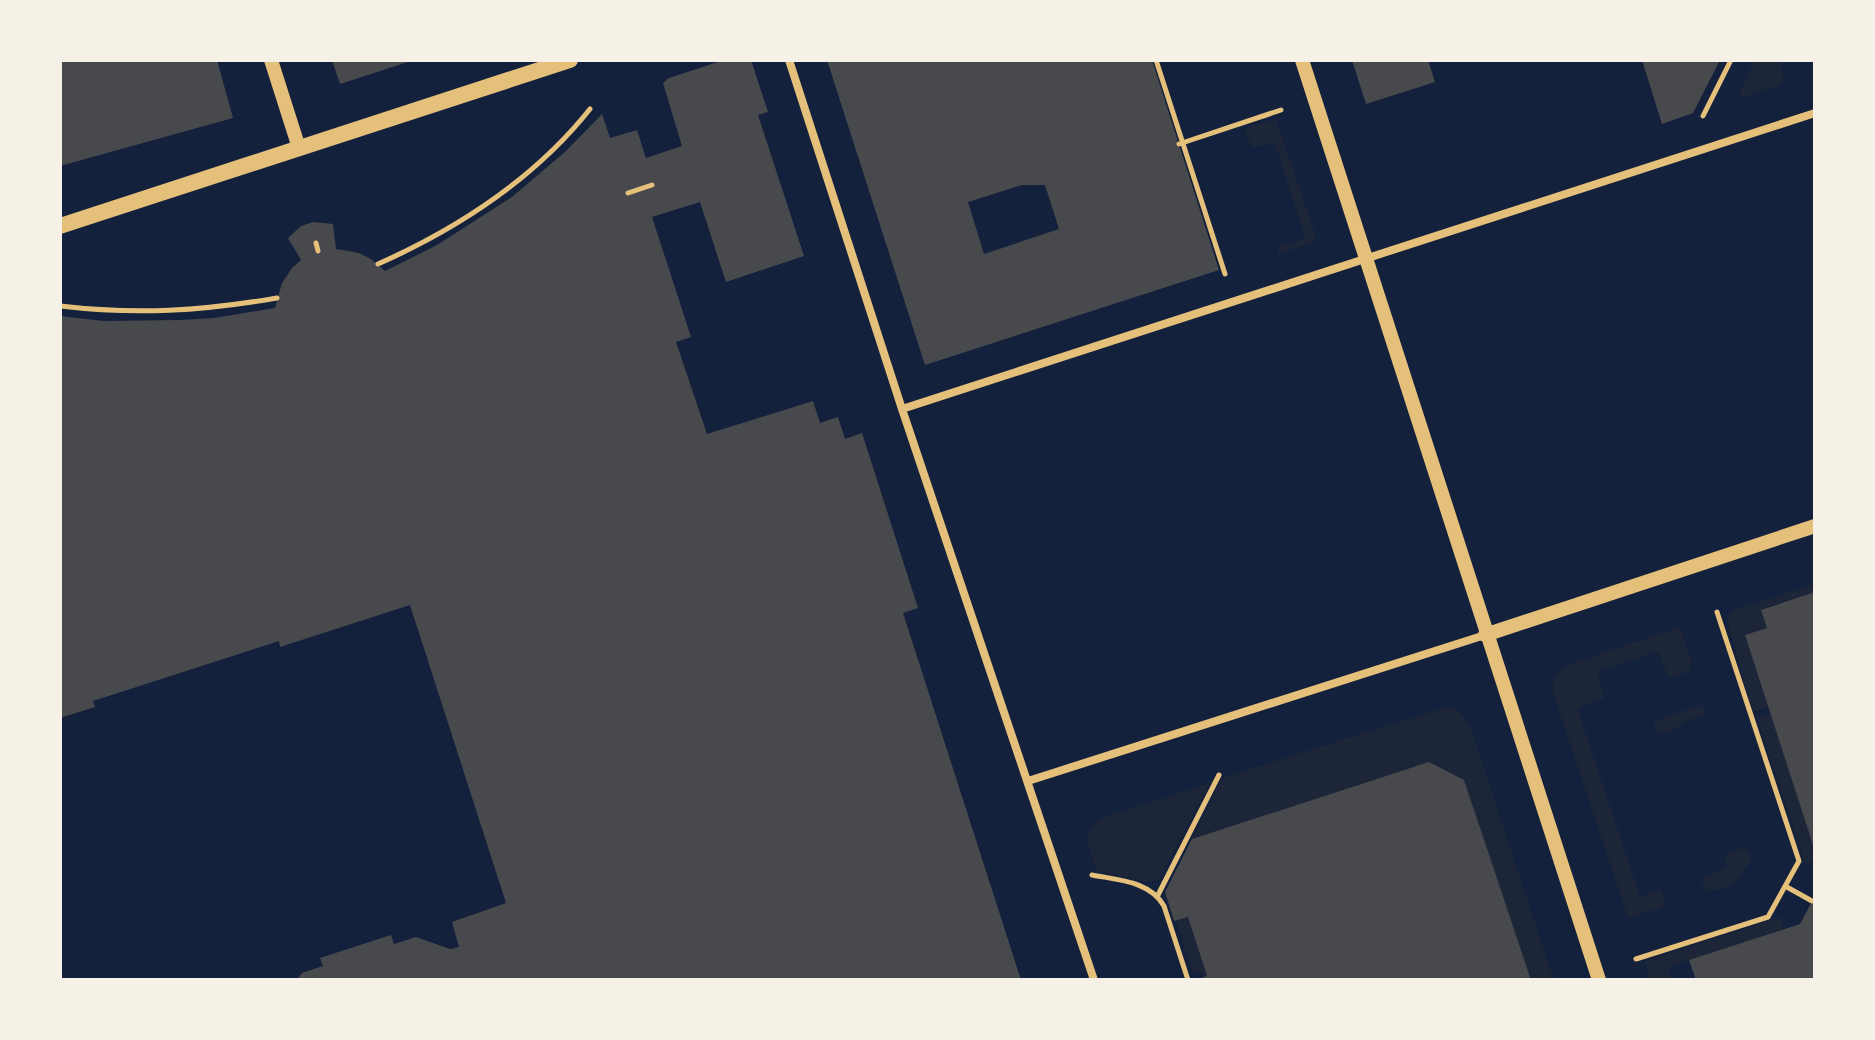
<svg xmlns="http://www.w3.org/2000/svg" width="1875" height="1040" font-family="Montserrat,sans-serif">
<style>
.green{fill:#1d2539}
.building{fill:#48494c;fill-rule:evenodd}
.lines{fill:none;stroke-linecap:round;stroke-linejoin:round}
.path{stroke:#e5c07b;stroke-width:5}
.minor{stroke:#e5c07b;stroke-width:8}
.tertiary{stroke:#e5c07b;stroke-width:14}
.secondary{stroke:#e5c07b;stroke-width:16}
</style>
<rect width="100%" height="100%" fill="#14213d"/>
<path class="green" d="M 1755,60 L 1779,60 L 1784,79 L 1777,86 L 1742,98 L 1740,91 Z
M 1276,119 L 1316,237 L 1310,243 L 1279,254 L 1277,247 L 1305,238 L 1275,143 L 1252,148 L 1244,129 Z
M 1815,584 L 1815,592 L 1761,609 L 1767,628 L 1745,636 L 1768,707 L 1753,711 L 1727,621 L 1731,613 L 1740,608 Z
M 1680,627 L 1692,663 L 1689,672 L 1672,677 L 1668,676 L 1658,652 L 1598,671 L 1604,698 L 1577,708 L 1640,897 L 1661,890 L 1666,902 L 1662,907 L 1628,918 L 1553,693 L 1553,682 L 1562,667 Z
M 1701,705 L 1707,711 L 1704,715 L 1681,723 L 1681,727 L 1659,734 L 1655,732 L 1654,721 Z
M 1446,707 L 1457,709 L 1470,726 L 1554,980 L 1531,980 L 1464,780 L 1429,762 L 1192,839 L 1222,778 Z
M 1771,714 L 1815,850 L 1815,861 L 1805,864 L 1757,718 Z
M 1210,783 L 1159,879 L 1149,882 L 1096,871 L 1088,842 L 1088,832 L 1093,824 L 1110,815 Z
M 1747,847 L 1752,856 C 1741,879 1734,890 1706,891 L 1701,879 L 1727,867 L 1724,855 Z
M 1188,917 L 1207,976 L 1191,969 L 1176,920 Z
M 1780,917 L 1784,929 L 1671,966 L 1669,972 L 1672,980 L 1649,980 L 1645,963 L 1651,959 Z"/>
<path class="building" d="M 60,60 L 217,60 L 233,118 L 60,166 Z
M 332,60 L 411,60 L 411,61 L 340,84 Z
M 724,60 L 751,60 L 768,112 L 758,115 L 804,256 L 726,282 L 700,202 L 652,217 L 691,337 L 676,342 L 707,434 L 813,401 L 820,423 L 838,417 L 845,439 L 862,433 L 918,608 L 903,613 L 1021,980 L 297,980 L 302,973 L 323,966 L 320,958 L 391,935 L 394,944 L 416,937 L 450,949 L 459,947 L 452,922 L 506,903 L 410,605 L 280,647 L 279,641 L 93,701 L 95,707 L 60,718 L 60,316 L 104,321 L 180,320 L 214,318 L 275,308 L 282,283 L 292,268 L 301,260 L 288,238 L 301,226 L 313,222 L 333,224 L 336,249 L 359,253 L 371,259 L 385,271 L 437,245 L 512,197 L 566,151 L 602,114 L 610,138 L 637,130 L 646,158 L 682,146 L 663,83 L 669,78 Z
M 827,60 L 1152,60 L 1219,270 L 925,365 ZM 1022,185 L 1045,185 L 1059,229 L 984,254 L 968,202 Z
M 1352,60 L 1428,60 L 1435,82 L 1366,104 Z
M 1642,60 L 1720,60 L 1693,113 L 1662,124 Z
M 1815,592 L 1815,848 L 1814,848 L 1745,635 L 1767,628 L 1761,610 Z
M 1429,762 L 1464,780 L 1531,980 L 1197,980 L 1207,976 L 1188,917 L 1174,921 L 1165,892 L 1192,839 Z
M 1815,896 L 1815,980 L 1696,980 L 1689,960 L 1800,924 Z"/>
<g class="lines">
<path class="path" d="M 1156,60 L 1225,274
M 1703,116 L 1731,60
M 1179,144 L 1281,110
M 628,193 L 652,185
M 316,243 L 318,251
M 378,264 C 459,228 535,178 590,109
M 60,306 C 137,315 201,311 277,298
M 1092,875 C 1118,880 1150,881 1164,906 L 1188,980
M 1785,886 L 1812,901
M 1158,895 L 1219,775
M 1636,959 L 1768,917 L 1799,861 L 1717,612"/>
<path class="minor" d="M 789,60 L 902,409 L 1094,980
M 902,409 L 1815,113
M 1028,781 L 1485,635"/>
<path class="tertiary" d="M 271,60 L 299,148
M 1302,60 L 1599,980
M 1485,635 L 1815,526"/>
<path class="secondary" d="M 60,226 L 570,60"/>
</g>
<rect width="1875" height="1040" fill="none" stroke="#f6f1e7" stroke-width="124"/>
</svg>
